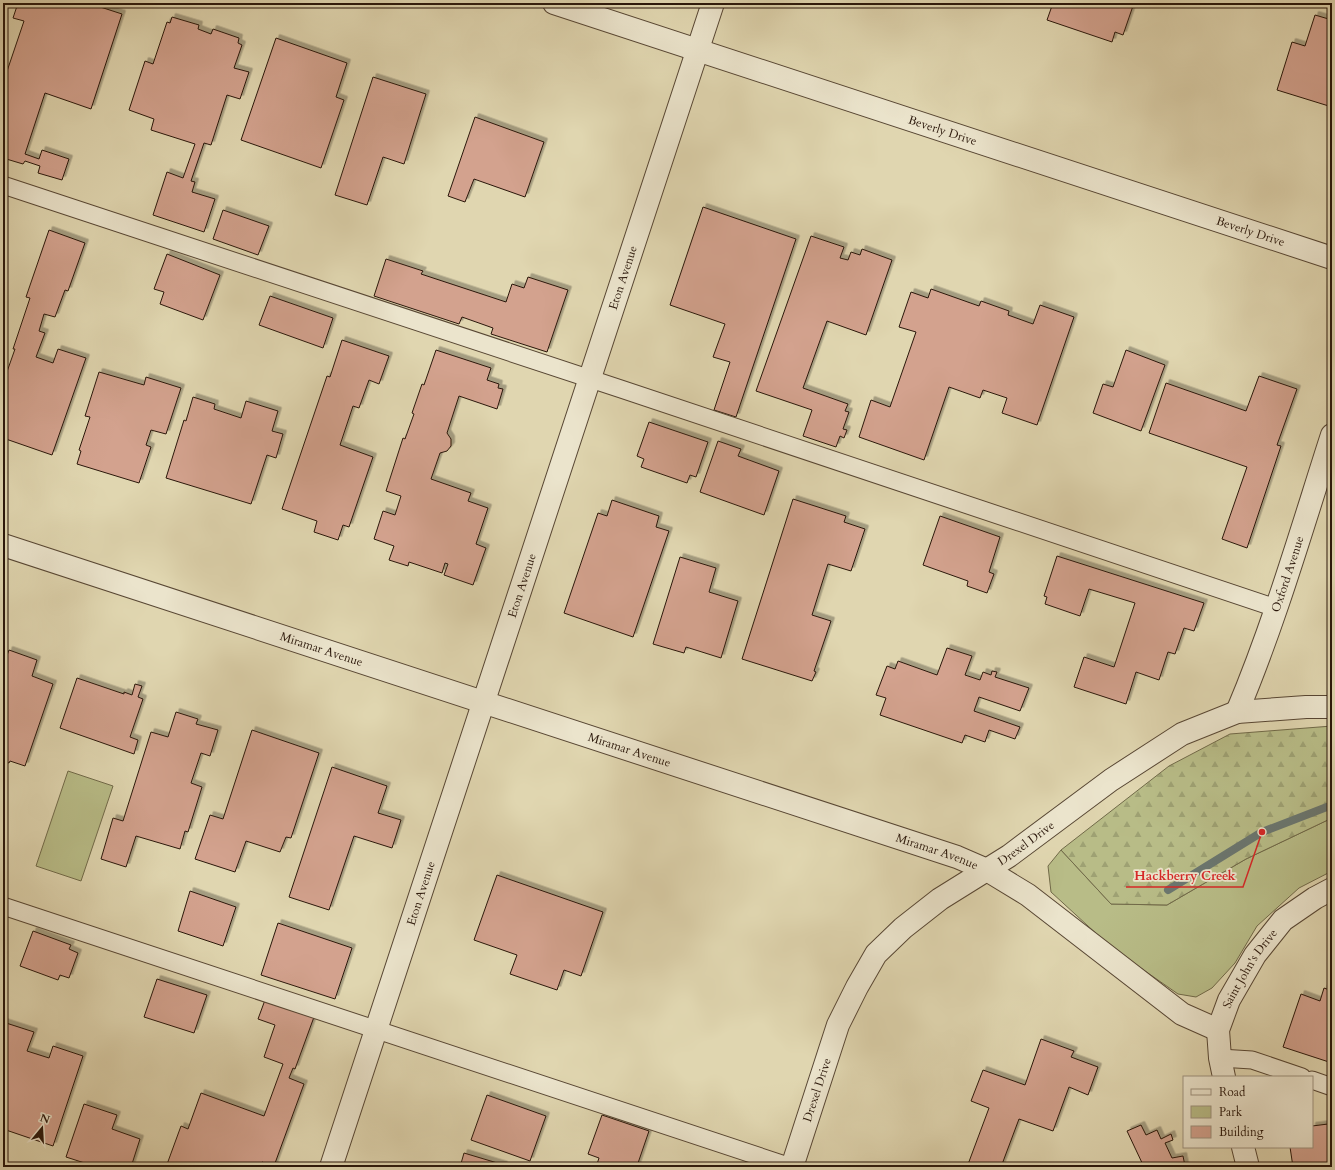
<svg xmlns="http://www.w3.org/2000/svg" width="1335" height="1170" font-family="Cardo,serif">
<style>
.green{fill:#b8bc87;stroke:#716a49}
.forest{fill:url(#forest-firs);stroke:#716a49}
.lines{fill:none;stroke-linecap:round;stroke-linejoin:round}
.stream{stroke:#6b7770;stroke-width:8}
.building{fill:#d3a28e;stroke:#2a170b;filter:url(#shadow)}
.service-casing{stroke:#584734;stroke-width:19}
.minor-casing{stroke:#584734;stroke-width:24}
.tertiary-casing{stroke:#584734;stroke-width:24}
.service{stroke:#ebe4cc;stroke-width:17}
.minor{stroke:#ebe4cc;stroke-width:22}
.tertiary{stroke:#ebe4cc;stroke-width:22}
.labels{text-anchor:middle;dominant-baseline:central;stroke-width:3.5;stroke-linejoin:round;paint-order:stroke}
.street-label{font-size:12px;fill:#2a170b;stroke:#ebe4cc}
.leader{fill:none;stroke:#d62828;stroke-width:1.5}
.callout-dot{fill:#d62828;stroke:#ebe4cc;stroke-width:1.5}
.callout-label{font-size:13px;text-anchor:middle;font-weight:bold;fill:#d62828;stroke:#ebe4cc;stroke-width:3.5;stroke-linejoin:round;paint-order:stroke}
</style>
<defs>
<pattern id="forest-firs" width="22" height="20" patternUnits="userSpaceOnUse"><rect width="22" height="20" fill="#b8bc87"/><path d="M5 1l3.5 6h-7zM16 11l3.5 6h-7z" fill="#9ea173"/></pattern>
<filter id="shadow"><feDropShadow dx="3.5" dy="-3.5" stdDeviation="0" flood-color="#0004"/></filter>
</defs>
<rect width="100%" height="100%" fill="#e0d6b0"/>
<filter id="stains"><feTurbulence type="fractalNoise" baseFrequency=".005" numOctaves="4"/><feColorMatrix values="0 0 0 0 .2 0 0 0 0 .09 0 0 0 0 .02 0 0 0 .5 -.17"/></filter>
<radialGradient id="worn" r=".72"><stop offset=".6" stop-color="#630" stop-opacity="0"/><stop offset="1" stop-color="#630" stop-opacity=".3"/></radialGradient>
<path class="green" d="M 68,771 L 113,786 L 81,881 L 36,866 Z
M 1332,818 L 1332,871 L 1299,888 L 1257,926 L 1235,963 L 1212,988 L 1196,997 L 1178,994 L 1112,948 L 1051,892 L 1048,866 L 1061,850 L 1111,904 L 1167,905 L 1246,859 Z"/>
<path class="forest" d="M 1332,726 L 1332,818 L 1246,859 L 1167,905 L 1111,904 L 1061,850 L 1169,766 L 1230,734 Z"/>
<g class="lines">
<path class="stream" d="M 1168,890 L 1262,832 L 1332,805"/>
</g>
<path class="building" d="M 18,3 L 88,3 L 122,14 L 91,109 L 45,93 L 25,154 L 39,159 L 42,150 L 69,159 L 62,180 L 38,173 L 40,166 L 25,161 L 23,164 L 3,158 L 3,83 L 24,21 L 13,18 Z
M 1021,3 L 1036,3 L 1035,7 Z
M 1053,3 L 1134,3 L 1123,35 L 1115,32 L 1112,42 L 1047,20 Z
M 1315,15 L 1332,20 L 1332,107 L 1277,90 L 1292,42 L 1305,46 Z
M 172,17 L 199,25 L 198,29 L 211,34 L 213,29 L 239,38 L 238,43 L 242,45 L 234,68 L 249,72 L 240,99 L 227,95 L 211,145 L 204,143 L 191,181 L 195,182 L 192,192 L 215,199 L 204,232 L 153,215 L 167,172 L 183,178 L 195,144 L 151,130 L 154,119 L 129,110 L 145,61 L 153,64 L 167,22 L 170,23 Z
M 276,38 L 347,63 L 336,97 L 344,100 L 321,168 L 241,140 Z
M 373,77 L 426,94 L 404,164 L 383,157 L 367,205 L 335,195 Z
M 475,117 L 544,142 L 525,197 L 474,179 L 465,202 L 448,196 Z
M 703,207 L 796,239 L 736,417 L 714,410 L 730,362 L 713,357 L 725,324 L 670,305 Z
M 223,210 L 269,226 L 258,255 L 213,239 Z
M 49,230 L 85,243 L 68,291 L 65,290 L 55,317 L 44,314 L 39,331 L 45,333 L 36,357 L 53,363 L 58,349 L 86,358 L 52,455 L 3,438 L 3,383 L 15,349 L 13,349 L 30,298 L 26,297 Z
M 811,236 L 844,247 L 840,258 L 848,260 L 851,252 L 860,255 L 862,249 L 892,260 L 866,335 L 827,321 L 803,388 L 848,404 L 845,411 L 849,412 L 843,429 L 847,430 L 844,438 L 840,436 L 836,447 L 803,436 L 812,410 L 756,391 Z
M 167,254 L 220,275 L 203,320 L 160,304 L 164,292 L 154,289 Z
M 386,259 L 423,271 L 421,274 L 506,302 L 512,284 L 524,288 L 528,277 L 568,290 L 547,352 L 491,334 L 493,328 L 462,317 L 459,324 L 374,296 Z
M 931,289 L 979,306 L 981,301 L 1009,311 L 1008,315 L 1033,324 L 1040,305 L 1074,317 L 1037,425 L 1002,413 L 1007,398 L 983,390 L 980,398 L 949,387 L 924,460 L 859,437 L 871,400 L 890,407 L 916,332 L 899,327 L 911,292 L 928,298 Z
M 270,296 L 333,318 L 323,348 L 259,325 Z
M 342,340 L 389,356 L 379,384 L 369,380 L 359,408 L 353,406 L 340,445 L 373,457 L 349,527 L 343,525 L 338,540 L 314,532 L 317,521 L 282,509 L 327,376 L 330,377 Z
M 436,350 L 491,368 L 487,380 L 499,384 L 498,388 L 503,389 L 497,409 L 459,396 L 447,433 L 451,439 L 451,446 L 447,451 L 440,453 L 431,479 L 471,493 L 468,501 L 488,508 L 476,544 L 486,548 L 473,585 L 444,575 L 448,564 L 445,563 L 442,573 L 409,562 L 408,566 L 389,560 L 394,546 L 374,539 L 383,511 L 395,515 L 401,496 L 386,491 L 403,438 L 405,439 L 414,414 L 412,413 L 422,384 L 424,385 Z
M 1126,350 L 1165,365 L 1141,431 L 1093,413 L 1103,384 L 1113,387 Z
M 99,372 L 144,385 L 146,377 L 181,388 L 166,434 L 151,430 L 146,445 L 151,447 L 139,483 L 77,464 L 81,451 L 79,450 L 90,417 L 85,416 Z
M 1259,376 L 1297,389 L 1277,445 L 1281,446 L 1247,548 L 1222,539 L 1247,467 L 1149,433 L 1166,383 L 1246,411 Z
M 193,397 L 215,404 L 214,409 L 241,418 L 246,401 L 278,411 L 272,431 L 283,434 L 276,458 L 267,455 L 251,504 L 166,478 L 184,420 L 186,421 Z
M 649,422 L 708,442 L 696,477 L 690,475 L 687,483 L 641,467 L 644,459 L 637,456 Z
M 718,441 L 741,449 L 738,456 L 779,471 L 764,515 L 700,492 Z
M 793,499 L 846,516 L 844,522 L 865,529 L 851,571 L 828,564 L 812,615 L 831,621 L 814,671 L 816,672 L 812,681 L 742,659 Z
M 612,500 L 659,516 L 656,527 L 669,531 L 633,637 L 564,613 L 598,513 L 607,516 Z
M 940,516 L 1000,537 L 989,572 L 994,574 L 987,593 L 967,586 L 968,581 L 923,565 Z
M 1057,556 L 1204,603 L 1194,631 L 1184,628 L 1175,654 L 1168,652 L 1159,680 L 1136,672 L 1126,704 L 1074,687 L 1084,657 L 1114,667 L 1135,603 L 1089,589 L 1080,616 L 1045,604 L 1047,597 L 1044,596 Z
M 680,557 L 716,568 L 709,592 L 738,601 L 721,658 L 686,647 L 684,653 L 653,644 Z
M 947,648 L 972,656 L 965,675 L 980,680 L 983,672 L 991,675 L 992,671 L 997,672 L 995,677 L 1029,688 L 1020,711 L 979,697 L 974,711 L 1020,727 L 1015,739 L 989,730 L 985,742 L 965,735 L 962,743 L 880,715 L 886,698 L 876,695 L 887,666 L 895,669 L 898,661 L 937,675 Z
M 9,650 L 37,660 L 32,676 L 53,684 L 25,766 L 10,761 L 9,763 L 3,761 L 3,666 Z
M 77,678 L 124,694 L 124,692 L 132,695 L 135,684 L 142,686 L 138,697 L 143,699 L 130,737 L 138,740 L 134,754 L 60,728 Z
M 176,712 L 198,719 L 196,724 L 218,730 L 210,756 L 201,753 L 191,783 L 202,787 L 188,832 L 185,831 L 180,849 L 136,836 L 126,867 L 101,859 L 113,818 L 123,821 L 151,732 L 168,737 Z
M 252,730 L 319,753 L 291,838 L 286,837 L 280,852 L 246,841 L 235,872 L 195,859 L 210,815 L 223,819 Z
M 332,767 L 387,786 L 378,813 L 401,820 L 392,848 L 354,836 L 329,910 L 289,897 Z
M 497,875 L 603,912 L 581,976 L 564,970 L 557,990 L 510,974 L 517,955 L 474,940 Z
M 190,891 L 236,907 L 223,946 L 178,931 Z
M 278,923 L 352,948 L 335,999 L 261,975 Z
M 33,931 L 71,945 L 69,949 L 78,953 L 69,978 L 60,975 L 58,980 L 20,966 Z
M 157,979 L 207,995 L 194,1033 L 144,1017 Z
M 1324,988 L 1332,991 L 1332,1063 L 1283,1047 L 1301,994 L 1320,1001 Z
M 265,1000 L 314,1017 L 295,1069 L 293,1068 L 289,1078 L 304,1084 L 274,1166 L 262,1162 L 260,1167 L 166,1167 L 181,1126 L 188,1129 L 201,1093 L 264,1116 L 283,1064 L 264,1057 L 275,1025 L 258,1019 Z
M 3,1022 L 34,1032 L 27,1051 L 49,1058 L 53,1046 L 83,1056 L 53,1146 L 3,1129 Z
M 1041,1039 L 1074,1051 L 1071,1057 L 1098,1067 L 1088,1095 L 1069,1087 L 1053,1131 L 1019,1119 L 1001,1167 L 967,1167 L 989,1108 L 971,1101 L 983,1070 L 1025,1085 Z
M 487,1095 L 546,1116 L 530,1161 L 471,1140 Z
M 84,1104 L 117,1115 L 112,1129 L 140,1139 L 131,1167 L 97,1167 L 66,1157 Z
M 602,1115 L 649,1131 L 637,1166 L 640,1167 L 596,1167 L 599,1158 L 588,1154 Z
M 1328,1124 L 1332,1151 L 1332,1163 L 1327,1163 L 1327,1167 L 1293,1167 L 1290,1147 L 1312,1147 L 1312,1126 Z
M 1141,1125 L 1146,1135 L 1157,1130 L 1161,1139 L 1171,1134 L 1173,1140 L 1165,1143 L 1172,1158 L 1183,1156 L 1185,1166 L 1179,1167 L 1144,1167 L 1127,1131 Z
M 464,1153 L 504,1165 L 503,1167 L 460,1167 Z"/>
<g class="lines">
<defs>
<path id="service" d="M 3,185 L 621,389 L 1276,608
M 3,906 L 791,1167
M 1220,1058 L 1252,1060 L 1302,1077
M 1312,1080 L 1332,1087"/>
<g id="minor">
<path id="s1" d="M 3,545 L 957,857 L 987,870 L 1028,895 L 1182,1014 L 1218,1030"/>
<path id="s2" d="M 1237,712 C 1275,622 1302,528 1332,435"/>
<path id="s3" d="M 1224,1077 L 1220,1058 L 1218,1030 L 1229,1000 L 1255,955 L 1283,920 L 1315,898 L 1332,889"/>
<path d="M 1243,1147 L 1248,1167"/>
<path id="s4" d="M 331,1167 L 713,3"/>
<path id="s5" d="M 792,1167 L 838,1025 L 857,987 L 876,954 L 903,928 L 940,899 L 1009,856 L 1111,780 L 1182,734 L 1237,712 L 1306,707 L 1332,707"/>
</g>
<g id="tertiary">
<path id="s6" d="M 554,3 L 1332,258"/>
</g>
</defs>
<use href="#service" class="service-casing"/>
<use href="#minor" class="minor-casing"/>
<use href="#tertiary" class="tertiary-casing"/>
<use href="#service" class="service"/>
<use href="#minor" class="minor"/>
<use href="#tertiary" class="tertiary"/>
</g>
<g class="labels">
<g class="street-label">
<text stroke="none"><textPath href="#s6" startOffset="409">Beverly Drive</textPath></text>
<text stroke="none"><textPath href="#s6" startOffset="733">Beverly Drive</textPath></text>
<text stroke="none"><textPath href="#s4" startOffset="936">Eton Avenue</textPath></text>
<text stroke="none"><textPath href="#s2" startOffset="147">Oxford Avenue</textPath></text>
<text stroke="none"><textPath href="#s4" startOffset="612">Eton Avenue</textPath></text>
<text stroke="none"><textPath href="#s1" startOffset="335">Miramar Avenue</textPath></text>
<text stroke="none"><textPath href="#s1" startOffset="659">Miramar Avenue</textPath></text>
<text stroke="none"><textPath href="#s5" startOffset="417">Drexel Drive</textPath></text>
<text stroke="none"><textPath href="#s1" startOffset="983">Miramar Avenue</textPath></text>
<text stroke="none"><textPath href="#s4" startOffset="288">Eton Avenue</textPath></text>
<text stroke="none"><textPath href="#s3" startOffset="117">Saint John's Drive</textPath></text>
<text stroke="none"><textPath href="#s5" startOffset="81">Drexel Drive</textPath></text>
</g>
</g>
<path class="leader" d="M1262 832L1243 887H1126"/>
<circle class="callout-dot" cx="1262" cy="832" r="4"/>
<g class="callout-label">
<text x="1185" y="880">Hackberry Creek</text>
</g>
<rect width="1335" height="1170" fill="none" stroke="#e0d6b0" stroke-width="16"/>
<rect x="4" y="4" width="1327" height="1162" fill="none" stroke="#2a170b" stroke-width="2"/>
<rect x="8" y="8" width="1319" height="1154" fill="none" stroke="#2a170b"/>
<rect x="1183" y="1076" width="130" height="72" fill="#ebe4cc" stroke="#9e927f"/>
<rect x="1191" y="1089" width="20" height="6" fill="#ebe4cc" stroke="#9e927f"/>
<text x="1219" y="1096" font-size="12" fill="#2a170b">Road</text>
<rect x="1191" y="1106" width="20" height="12" fill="#b8bc87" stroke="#9e927f"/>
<text x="1219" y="1116" font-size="12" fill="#2a170b">Park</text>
<rect x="1191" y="1126" width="20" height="12" fill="#d3a28e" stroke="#9e927f"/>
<text x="1219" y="1136" font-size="12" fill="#2a170b">Building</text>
<g transform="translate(42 1128) rotate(18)" stroke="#ebe4cc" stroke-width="3" paint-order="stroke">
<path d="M0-3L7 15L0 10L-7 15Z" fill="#2a170b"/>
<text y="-6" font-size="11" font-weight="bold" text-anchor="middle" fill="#2a170b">N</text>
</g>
<rect width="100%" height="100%" filter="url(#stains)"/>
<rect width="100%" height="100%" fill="url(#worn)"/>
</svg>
